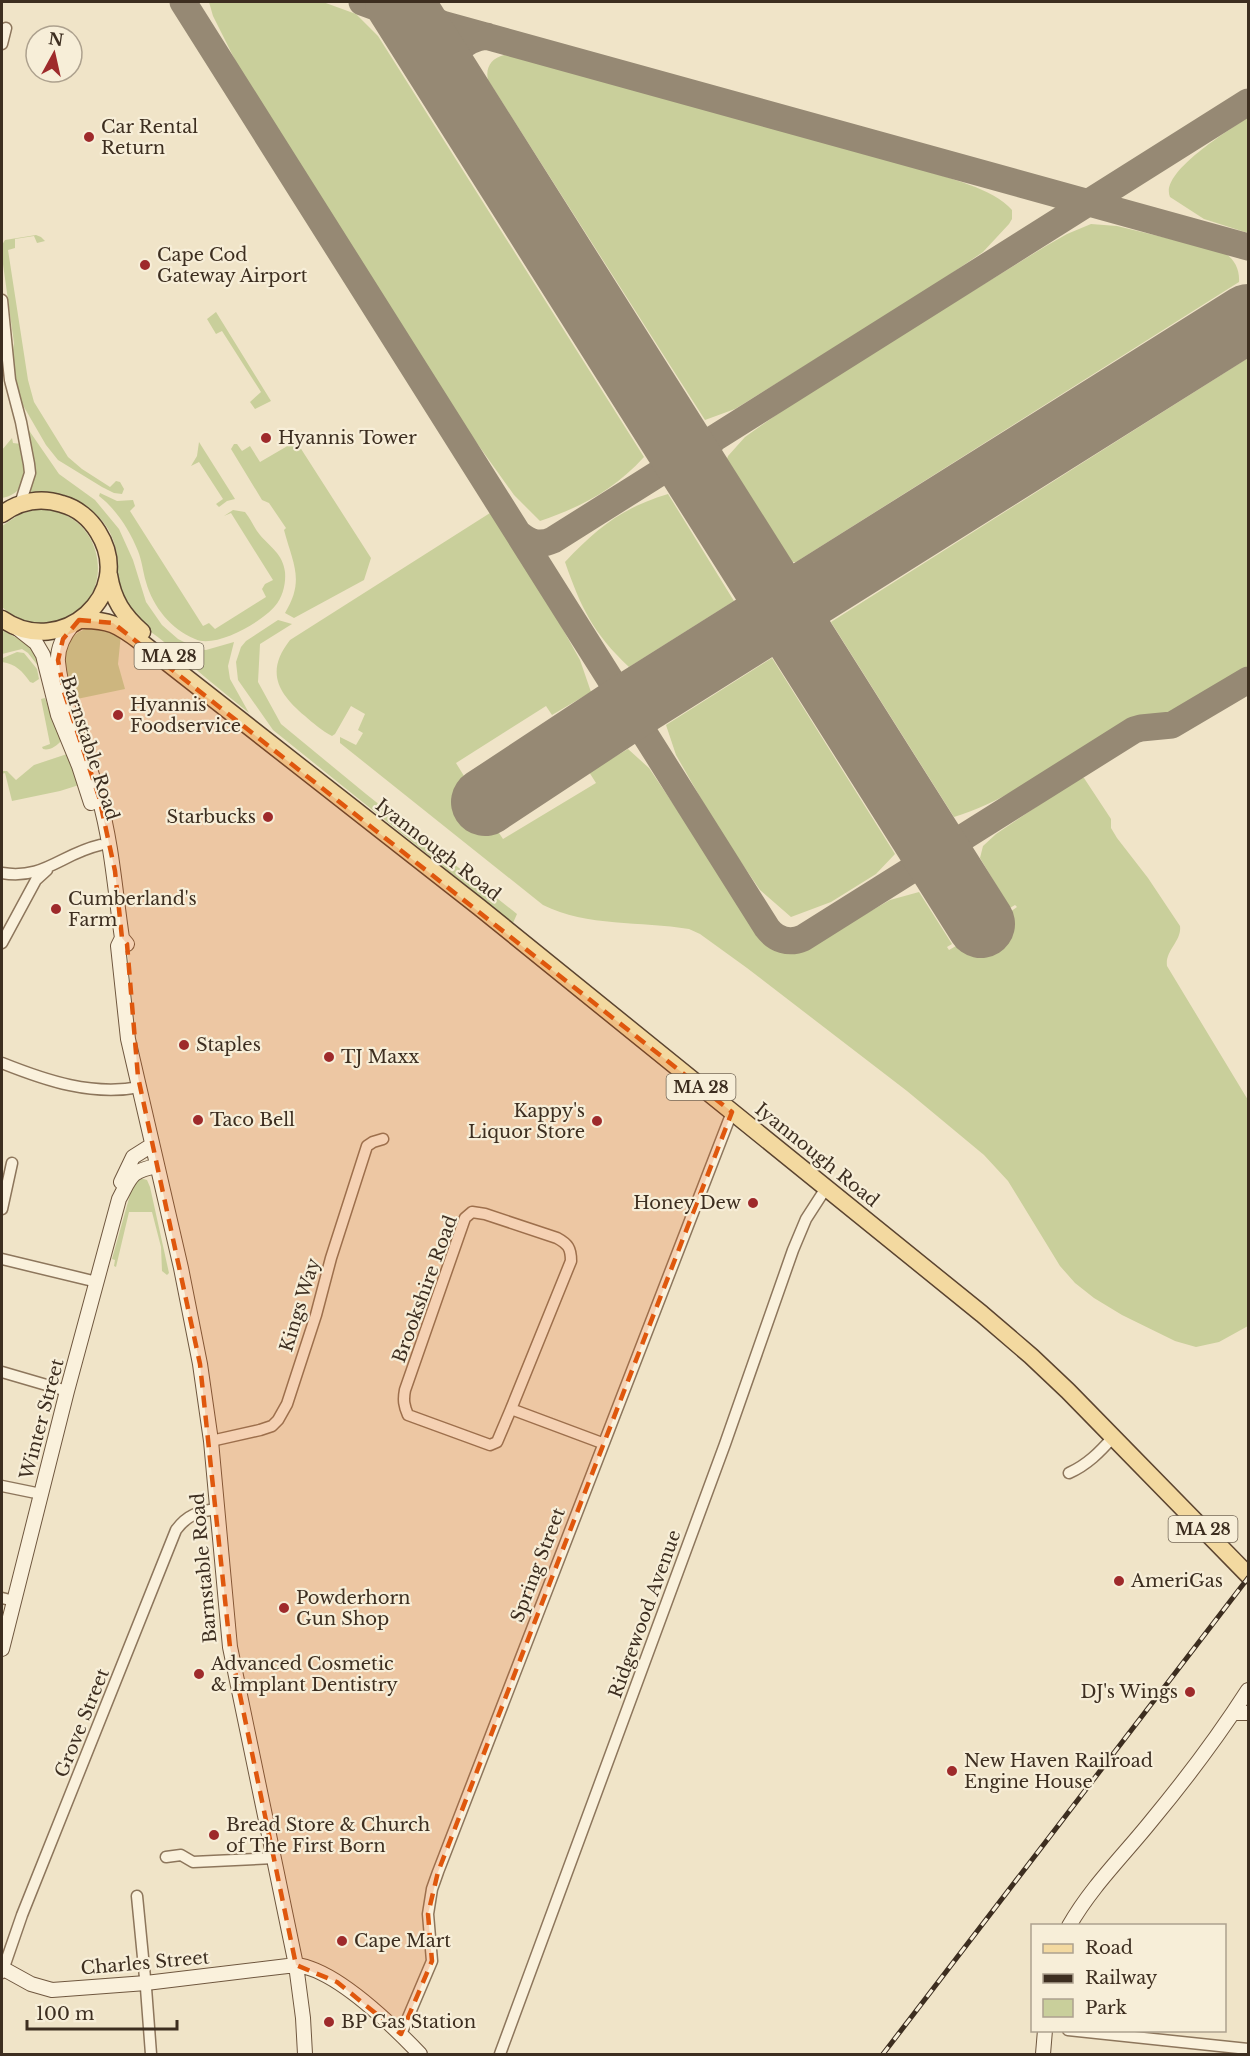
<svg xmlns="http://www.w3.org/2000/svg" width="1250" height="2056" font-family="'Libre Baskerville',serif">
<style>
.green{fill:#c9cf9b}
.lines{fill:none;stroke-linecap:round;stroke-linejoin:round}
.taxiway{stroke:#968974;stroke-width:27}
.runway{stroke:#968974;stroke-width:68}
.street-casing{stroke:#8d765c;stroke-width:13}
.secondary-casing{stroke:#6f573f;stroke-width:16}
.primary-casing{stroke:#5b4430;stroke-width:19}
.street{stroke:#faf1dc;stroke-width:10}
.secondary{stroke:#faf1dc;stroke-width:14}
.primary{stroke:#f3d9a0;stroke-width:16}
.rail-casing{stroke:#3d2e20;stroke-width:5}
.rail{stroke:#f7eed8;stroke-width:3;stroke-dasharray:9;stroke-linecap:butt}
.marked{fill:#df570d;fill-opacity:0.2;stroke:#df570d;stroke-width:4.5;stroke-dasharray:12 8;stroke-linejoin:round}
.poi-dot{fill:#9e2a2b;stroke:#f7eed8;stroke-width:2}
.labels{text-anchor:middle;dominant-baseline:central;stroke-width:4.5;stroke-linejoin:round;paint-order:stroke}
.shield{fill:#f7eed8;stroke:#756857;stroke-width:1.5}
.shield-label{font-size:16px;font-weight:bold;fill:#3d2e20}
.poi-label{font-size:18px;fill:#3d2e20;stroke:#f7eed8;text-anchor:start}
.street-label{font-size:18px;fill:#3d2e20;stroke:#f7eed8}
</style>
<rect width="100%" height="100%" fill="#f0e4c8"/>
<path class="green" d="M 209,2 L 323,2 L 356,14 L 378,36 L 644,457 C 614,490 581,507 540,521 L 514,495 L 464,425 L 237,64 L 213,16 Z
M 504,55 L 520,57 L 920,169 C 947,178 993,188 1012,210 L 1012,219 L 1009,224 L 983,252 L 918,296 L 735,409 L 705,420 L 488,80 C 485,67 492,58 504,55 Z
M 1248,117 L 1248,233 L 1204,219 L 1170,197 C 1159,172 1230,130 1248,117 Z
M 1091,224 L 1117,226 L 1220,251 C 1233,256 1240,268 1239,282 L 796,562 L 792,562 L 727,459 L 728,456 L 745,437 L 789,406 L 855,363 L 1046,246 L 1067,234 Z
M 36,235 L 41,237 L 45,241 L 37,243 L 34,236 L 15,239 L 15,248 L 8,250 L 28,380 L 34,402 L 68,457 L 82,469 L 110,487 L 116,481 L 120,482 L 124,489 L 122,494 L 114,493 L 102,487 L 58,460 L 46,445 L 17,395 L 11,366 L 14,343 L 2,257 L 2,245 L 5,240 Z
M 216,312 L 271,401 L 255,409 L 250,402 L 261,392 L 222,331 L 216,334 L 207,319 Z
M 1248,358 L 1248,666 L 1169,712 C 1156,717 1143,715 1130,720 C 1071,751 1018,797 954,817 L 831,622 Z
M 28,429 L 59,474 L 95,500 L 119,529 L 133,560 L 146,602 L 162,625 L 178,639 L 198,649 L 206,650 L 234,642 L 228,666 L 230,679 L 249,713 C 220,690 192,666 164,642 C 155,634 141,626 133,616 C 128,610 119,590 117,583 C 115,574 118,564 117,555 C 110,509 70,493 29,492 C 40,467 28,453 28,429 Z
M 12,438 L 13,443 L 21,444 C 25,467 31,492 2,498 L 2,450 Z
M 296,441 L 371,558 L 364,580 L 294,618 L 285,613 C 305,580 293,564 284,530 L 286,528 L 269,503 L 262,500 L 231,449 L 234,444 L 237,444 L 242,451 L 250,446 L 260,462 Z
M 199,442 L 235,499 L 227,501 L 219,507 L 216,504 L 223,499 L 199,462 L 191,466 L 197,456 Z
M 100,493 L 117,501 L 133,500 L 135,506 L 130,511 L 203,626 L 209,623 L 215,629 L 266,597 L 262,589 L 265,584 L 273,580 L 231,513 L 224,516 L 233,510 L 245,512 C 251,519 254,528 260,535 C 270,547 283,554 285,572 C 286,583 283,597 275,606 C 262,622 215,649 195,639 C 171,629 153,607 146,582 C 143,572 142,561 138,551 C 130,531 117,510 99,496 Z
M 668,494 L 734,601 L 629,667 C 593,633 581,608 565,562 C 598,527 622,508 668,494 Z
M 38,509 C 112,510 120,614 48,623 C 31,625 14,618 2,607 L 2,526 L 20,514 Z
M 490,513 L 493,515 L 551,608 L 580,660 L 591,692 L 552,715 L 546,706 L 456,763 L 472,789 L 463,796 L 478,820 L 487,815 L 503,839 L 596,783 L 589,772 L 628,749 L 649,768 L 686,823 L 757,936 C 768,950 782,954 799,952 L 890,900 L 919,892 L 952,944 L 947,947 L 949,950 L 963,942 L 960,936 L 999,911 L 1003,917 L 1017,907 L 1015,905 L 1010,908 L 980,858 L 983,846 L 996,834 L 1079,778 L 1084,778 L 1111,819 L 1111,828 L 1117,838 L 1148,878 L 1180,926 C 1182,941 1165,950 1167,966 L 1248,1100 L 1248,1326 L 1219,1342 L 1196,1347 L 1175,1341 L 1122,1315 L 1094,1298 L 1075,1283 L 1060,1266 L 1008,1181 L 984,1155 L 907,1091 L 747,968 L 700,934 L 689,929 C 641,921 587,927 543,905 L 340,743 L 340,737 L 356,745 L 363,733 L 358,730 L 365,714 L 351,706 L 335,734 L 332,736 C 322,731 313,723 305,716 C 278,693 265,672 290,640 Z
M 278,620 L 292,624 L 260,644 L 258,682 L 281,724 L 366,794 L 517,914 L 513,923 L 273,730 L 238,680 L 236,662 L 241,647 L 246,641 Z
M 95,627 L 121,634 L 118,664 L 125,689 L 72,700 C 66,671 53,633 95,627 Z
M 2,630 C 21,641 34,642 39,667 L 28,653 L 22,649 L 2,654 Z
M 17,652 L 24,653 L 37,669 L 39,679 L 33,683 L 30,682 C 22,671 16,664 2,662 L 3,658 Z
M 772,658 L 895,854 L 876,874 L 831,902 L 791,917 L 760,890 L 719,830 L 676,755 L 666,725 Z
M 45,698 L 61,741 C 57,746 49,751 43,749 L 42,747 L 50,744 L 41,699 Z
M 67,754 L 79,785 L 60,791 L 12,801 L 5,773 L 2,774 L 2,771 L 7,771 L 16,780 L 34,765 Z
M 140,1178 L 147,1180 L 150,1187 L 169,1273 L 167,1275 L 162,1271 L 161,1247 L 152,1212 L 129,1212 L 116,1267 L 114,1266 L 115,1260 L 112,1259 L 133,1184 Z"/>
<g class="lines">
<path class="taxiway" d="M 183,2 L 767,928 C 776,940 789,944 803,938 L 1134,730 L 1141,728 L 1172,725 L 1248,680
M 362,2 L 392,13 L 423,40
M 404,2 L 428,18 L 442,24 L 1248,247
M 452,86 C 451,57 456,41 487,36
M 670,432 C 685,444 694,447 712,440
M 702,483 C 696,462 695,457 712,441
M 519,534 C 530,543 540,546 553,540 L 1248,102
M 616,688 C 630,698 639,696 655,691"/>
<path class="runway" d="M 399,2 L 981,924
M 485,802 L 629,707 L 1248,318"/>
<defs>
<path id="street" d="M 2,44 L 6,28
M 2,300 L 10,380 L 21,422 L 29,464 L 30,473 L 20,504
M 2,873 C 44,880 61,854 100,845
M 2,943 L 36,880 L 47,870
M 2,1063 C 47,1081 92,1096 140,1087
M 2,1209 L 12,1163
M 2,1259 L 97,1282
M 2,1372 L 67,1391
M 511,1409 L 497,1442 L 490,1445 L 408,1415 C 404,1406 403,1400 405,1390 L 465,1218 L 472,1212 L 485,1214 L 557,1238 C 568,1244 571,1248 571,1261 L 511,1409 L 602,1443
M 211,1441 L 260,1430 L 272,1426 L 278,1420 L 287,1404 L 316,1315 L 331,1258 L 367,1146 L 373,1142 L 383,1139
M 1069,1473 C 1087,1465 1100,1452 1113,1437
M 2,1486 L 41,1494
M 2,1598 L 14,1601
M 166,1857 L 181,1855 L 193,1862 L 274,1858
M 137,1896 L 146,1988 L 151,2054
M 2,1973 L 22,1915 L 176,1530 C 187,1515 199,1511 217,1509
M 1068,2030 L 1248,2049
M 401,2034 L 432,1961 L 428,1914 L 432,1889 L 438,1872 L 732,1112
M 500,2054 L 725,1444 L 793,1250 L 806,1219 L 826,1188"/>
<path id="secondary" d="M 73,624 C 64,635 57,648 58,662 C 63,710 87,752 99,798 C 112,844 115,891 122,938 L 127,944
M 17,628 L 36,643 L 43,655 L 58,715 L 79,766 L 91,803
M 122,938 L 118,946 L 128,1039 L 181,1268 L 200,1364 L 211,1441 L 230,1647 L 296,1965 L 303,2018 L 305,2054
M 121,1182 L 133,1157 L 152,1145
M 2,1649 L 67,1391 L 119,1199 C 131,1177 130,1171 157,1166
M 1234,1713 L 1248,1713
M 1069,1926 C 1091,1887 1124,1855 1152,1820 C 1186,1779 1219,1735 1248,1690
M 2,1968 L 31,1984 L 52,1990 L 146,1983 L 296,1965 C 336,1969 393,2026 420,2054
M 1043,2054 L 1045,2030"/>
<path id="primary" d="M 2,514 C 20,501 41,497 62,504 C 77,508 90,519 98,532 C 137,594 61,660 2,619
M 109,575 C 113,600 123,615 142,632
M 79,620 C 109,619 118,625 141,642 L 479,907 L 982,1314 L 1031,1356 L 1068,1391 L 1248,1575"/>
</defs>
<use href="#street" class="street-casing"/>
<use href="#secondary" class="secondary-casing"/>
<use href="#primary" class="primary-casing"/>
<use href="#street" class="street"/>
<use href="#secondary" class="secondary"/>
<use href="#primary" class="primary"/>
<defs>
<path id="rail" d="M 883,2054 L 1248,1578"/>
</defs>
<use href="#rail" class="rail-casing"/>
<use href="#rail" class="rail"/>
</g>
<path class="marked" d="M 79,620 L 113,623 L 732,1112 L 438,1872 L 428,1914 L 432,1961 L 401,2034 L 337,1982 L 296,1965 L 230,1647 L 200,1364 L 138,1077 L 127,944 L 122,938 L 115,871 L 99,797 L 64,692 L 58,660 L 63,639 Z"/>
<g class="poi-dot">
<circle cx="89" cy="137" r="6"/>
<circle cx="145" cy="265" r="6"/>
<circle cx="266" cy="438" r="6"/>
<circle cx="118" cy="715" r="6"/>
<circle cx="268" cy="817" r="6"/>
<circle cx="56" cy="909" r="6"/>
<circle cx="184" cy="1045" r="6"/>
<circle cx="329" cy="1057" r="6"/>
<circle cx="198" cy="1120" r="6"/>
<circle cx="597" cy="1121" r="6"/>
<circle cx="753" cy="1203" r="6"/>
<circle cx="1119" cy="1581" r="6"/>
<circle cx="284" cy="1608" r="6"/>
<circle cx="199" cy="1674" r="6"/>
<circle cx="1190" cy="1692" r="6"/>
<circle cx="952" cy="1771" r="6"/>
<circle cx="214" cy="1835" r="6"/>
<circle cx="342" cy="1941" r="6"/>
<circle cx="329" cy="2022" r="6"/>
</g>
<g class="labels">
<g class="shield">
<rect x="134.5" y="643" width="69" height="26" rx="4.5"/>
<rect x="666.5" y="1074" width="69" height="26" rx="4.5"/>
<rect x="1168.5" y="1516" width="69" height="26" rx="4.5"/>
</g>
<g class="shield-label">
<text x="169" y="656">MA 28</text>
<text x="701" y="1087">MA 28</text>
<text x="1203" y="1529">MA 28</text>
</g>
<g class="poi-label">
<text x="101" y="127">Car Rental<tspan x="101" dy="21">Return</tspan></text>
<text x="157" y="255">Cape Cod<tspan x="157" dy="21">Gateway Airport</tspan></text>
<text x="278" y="438">Hyannis Tower</text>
<text x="130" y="705">Hyannis<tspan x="130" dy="21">Foodservice</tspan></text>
<text x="256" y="817" text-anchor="end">Starbucks</text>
<text x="68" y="899">Cumberland's<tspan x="68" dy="21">Farm</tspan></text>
<text x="196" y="1045">Staples</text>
<text x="341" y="1057">TJ Maxx</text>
<text x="585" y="1111" text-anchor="end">Kappy's<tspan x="585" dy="21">Liquor Store</tspan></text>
<text x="210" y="1120">Taco Bell</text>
<text x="741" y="1203" text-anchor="end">Honey Dew</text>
<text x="1131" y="1581">AmeriGas</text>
<text x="296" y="1598">Powderhorn<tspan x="296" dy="21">Gun Shop</tspan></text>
<text x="211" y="1664">Advanced Cosmetic<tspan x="211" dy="21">&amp; Implant Dentistry</tspan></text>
<text x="1178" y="1692" text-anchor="end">DJ's Wings</text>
<text x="964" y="1761">New Haven Railroad<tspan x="964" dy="21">Engine House</tspan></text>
<text x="226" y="1825">Bread Store &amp; Church<tspan x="226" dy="21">of The First Born</tspan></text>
<text x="354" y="1941">Cape Mart</text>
<text x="341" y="2022">BP Gas Station</text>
</g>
<g class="street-label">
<text transform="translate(90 748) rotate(72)">Barnstable Road</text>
<text transform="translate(438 850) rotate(38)">Iyannough Road</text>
<text transform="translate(817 1155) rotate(39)">Iyannough Road</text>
<text transform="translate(425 1289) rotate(-70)">Brookshire Road</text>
<text transform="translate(300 1305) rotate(-73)">Kings Way</text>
<text transform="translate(42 1419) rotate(-75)">Winter Street</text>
<text transform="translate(538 1565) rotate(-69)">Spring Street</text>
<text transform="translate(204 1568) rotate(-95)">Barnstable Road</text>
<text transform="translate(645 1614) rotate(-70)">Ridgewood Avenue</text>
<text transform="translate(82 1723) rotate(-68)">Grove Street</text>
<text transform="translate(145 1963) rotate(-5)">Charles Street</text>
</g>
</g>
<rect width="1250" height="2056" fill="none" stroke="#3d2e20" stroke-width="6"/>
<rect x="1031" y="1924" width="195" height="108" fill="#f7eed8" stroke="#ada18e" stroke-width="1.5"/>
<rect x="1043" y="1944" width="30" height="9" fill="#f3d9a0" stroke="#ada18e" stroke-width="1.5"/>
<text x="1085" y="1954" font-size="18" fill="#3d2e20">Road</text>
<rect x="1043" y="1974" width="30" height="9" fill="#3d2e20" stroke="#ada18e" stroke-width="1.5"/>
<text x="1085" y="1984" font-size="18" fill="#3d2e20">Railway</text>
<rect x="1043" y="1999" width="30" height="18" fill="#c9cf9b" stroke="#ada18e" stroke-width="1.5"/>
<text x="1085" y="2014" font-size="18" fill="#3d2e20">Park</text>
<g transform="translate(54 54) rotate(8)"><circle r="28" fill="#f7eed8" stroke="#ada18e" stroke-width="1.5"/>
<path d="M0-4.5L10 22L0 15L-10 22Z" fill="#9e2a2b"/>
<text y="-9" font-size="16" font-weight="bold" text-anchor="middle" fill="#3d2e20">N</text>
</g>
<path d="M27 2020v9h150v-9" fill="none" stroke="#3d2e20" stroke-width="3"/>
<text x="36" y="2020" font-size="18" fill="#3d2e20" stroke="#f7eed8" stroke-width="4.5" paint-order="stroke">100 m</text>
</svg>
